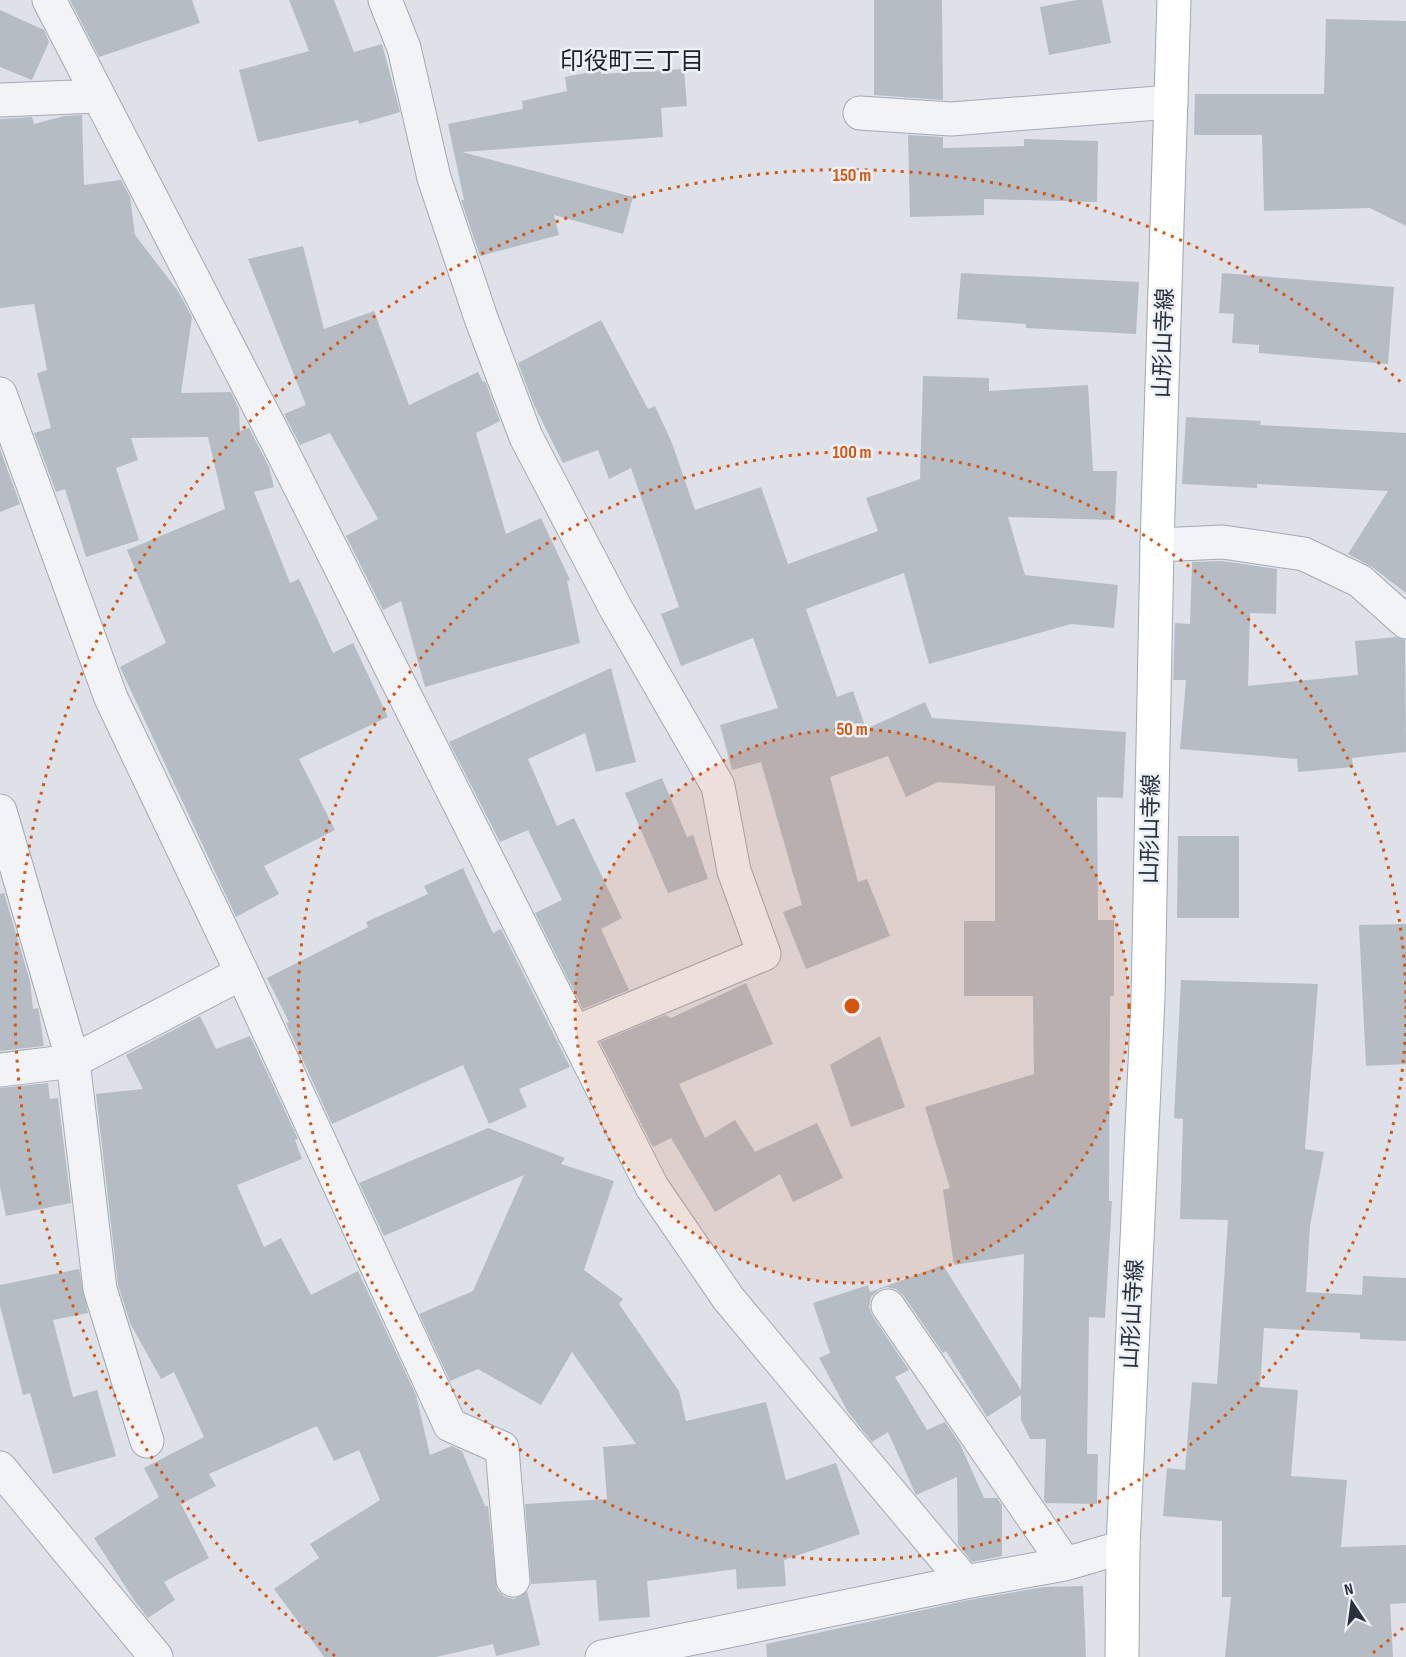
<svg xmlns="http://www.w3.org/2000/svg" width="1406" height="1657" font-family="'Sofia Sans Condensed','Noto Sans JP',sans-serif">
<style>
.building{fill:#b5bcc4}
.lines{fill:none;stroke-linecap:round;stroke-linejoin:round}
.minor-casing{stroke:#a3a9b2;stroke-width:35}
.major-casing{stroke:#9ea7b3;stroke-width:35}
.minor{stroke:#f1f3f6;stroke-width:33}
.major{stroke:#fff;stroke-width:33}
.ring{fill:none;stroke:#d55511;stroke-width:3;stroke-dasharray:3 6}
.labels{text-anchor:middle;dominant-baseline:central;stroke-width:5;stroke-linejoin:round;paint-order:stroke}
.street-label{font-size:22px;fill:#27313e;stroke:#edf1f5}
.neighbourhood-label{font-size:24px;fill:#1a222f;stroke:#edf1f5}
.centre{fill:#d55511;stroke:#edf1f5;stroke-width:3}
.ring-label{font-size:18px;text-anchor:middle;font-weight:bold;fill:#d55511;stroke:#edf1f5;stroke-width:5;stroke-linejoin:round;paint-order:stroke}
</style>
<rect width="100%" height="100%" fill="#dee2e8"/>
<path class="building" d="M 70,0 L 192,0 L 200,23 L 99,57 Z
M 289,0 L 334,0 L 354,52 L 382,44 L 400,112 L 359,124 L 358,120 L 258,142 L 239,70 L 309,51 Z
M 874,0 L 942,0 L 943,100 L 874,95 Z
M 1077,0 L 1102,0 L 1111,43 L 1049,55 L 1040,7 Z
M 0,10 L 44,30 L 49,42 L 32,80 L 0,67 Z
M 1326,19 L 1406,21 L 1406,226 L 1370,208 L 1264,211 L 1262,135 L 1194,135 L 1195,94 L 1324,94 Z
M 684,69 L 687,106 L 661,108 L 663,137 L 462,152 L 633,197 L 623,234 L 554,215 L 559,235 L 480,256 L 461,200 L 464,200 L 448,124 L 523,109 L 522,101 L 567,91 L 565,77 L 601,70 L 601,74 Z
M 82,115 L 84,185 L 121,180 L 130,197 L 135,235 L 178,291 L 192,317 L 181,393 L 231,392 L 239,409 L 240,431 L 249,428 L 269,467 L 274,487 L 254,492 L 290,583 L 299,579 L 333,653 L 353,643 L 388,717 L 299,759 L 335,830 L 264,866 L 279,894 L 236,917 L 120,667 L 166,643 L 127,550 L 225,509 L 208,437 L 131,438 L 138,460 L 116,468 L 139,540 L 86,557 L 65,489 L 56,492 L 34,433 L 51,428 L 37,373 L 47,370 L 34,304 L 0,308 L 0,119 L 32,117 L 34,124 L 64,116 Z
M 908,135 L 943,137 L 943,148 L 1024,146 L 1024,139 L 1098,141 L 1097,202 L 984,199 L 984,215 L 910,217 Z
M 303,246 L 324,329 L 374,311 L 409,405 L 478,372 L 483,382 L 485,381 L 500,421 L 476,433 L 506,534 L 541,518 L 570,580 L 567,581 L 580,643 L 425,687 L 401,601 L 383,610 L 346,536 L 378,519 L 330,433 L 300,445 L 284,414 L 306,405 L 248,259 Z
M 961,273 L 1139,282 L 1136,334 L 1026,328 L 1026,324 L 957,319 Z
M 1222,273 L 1394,287 L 1388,364 L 1259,353 L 1259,345 L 1232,343 L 1234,314 L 1219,313 Z
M 601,320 L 648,409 L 655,406 L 672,443 L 695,510 L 761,487 L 788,564 L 878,531 L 866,498 L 920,479 L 923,376 L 989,378 L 989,391 L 1088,385 L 1093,471 L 1117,471 L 1115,520 L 1008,517 L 1025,575 L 1118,585 L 1114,628 L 1071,624 L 929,664 L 904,573 L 806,609 L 837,697 L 853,691 L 866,729 L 925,702 L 932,718 L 1126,732 L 1123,798 L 1097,797 L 1098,920 L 1114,920 L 1114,996 L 1110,996 L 1109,1201 L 1112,1201 L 1105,1318 L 1089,1317 L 1087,1454 L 1098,1454 L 1097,1504 L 1046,1503 L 1044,1500 L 1046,1439 L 1030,1439 L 1021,1420 L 1021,1395 L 987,1417 L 946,1351 L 943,1353 L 903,1295 L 896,1289 L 887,1287 L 878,1290 L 871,1297 L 869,1307 L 873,1317 L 909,1370 L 895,1377 L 927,1430 L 945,1422 L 960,1444 L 984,1498 L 997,1498 L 1002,1505 L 1002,1556 L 972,1562 L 958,1544 L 957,1477 L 916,1495 L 888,1432 L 872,1442 L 848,1412 L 819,1358 L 830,1353 L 813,1303 L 868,1285 L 870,1292 L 943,1265 L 1021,1390 L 1024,1254 L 954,1265 L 943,1190 L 950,1188 L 925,1107 L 1034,1074 L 1033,996 L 964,996 L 964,921 L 995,921 L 995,786 L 938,782 L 906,797 L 888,756 L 830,777 L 858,882 L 867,879 L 890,936 L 806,969 L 783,912 L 802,905 L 761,762 L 732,770 L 720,725 L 778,708 L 753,638 L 681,666 L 661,614 L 679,607 L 631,468 L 609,479 L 598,450 L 563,463 L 534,405 L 518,363 Z
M 1186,417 L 1261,421 L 1260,425 L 1406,433 L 1406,593 L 1372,567 L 1348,554 L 1388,491 L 1257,484 L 1257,488 L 1182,484 Z
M 0,449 L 20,504 L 0,512 Z
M 1222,561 L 1277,569 L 1276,614 L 1250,613 L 1248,686 L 1358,675 L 1355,641 L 1396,637 L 1405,640 L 1406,752 L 1352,758 L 1353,767 L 1298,772 L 1297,759 L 1180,749 L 1186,680 L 1173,680 L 1175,623 L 1190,624 L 1192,562 Z
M 611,668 L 636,762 L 596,772 L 585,733 L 528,759 L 557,826 L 574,818 L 622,918 L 601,929 L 629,990 L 583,1009 L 535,913 L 562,900 L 528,830 L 500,842 L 449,742 Z
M 662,778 L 687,837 L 693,835 L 708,879 L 668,893 L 625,793 Z
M 1178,836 L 1239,836 L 1239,918 L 1177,918 Z
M 463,868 L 493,933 L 501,929 L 570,1067 L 519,1089 L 527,1107 L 489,1124 L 463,1065 L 332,1124 L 286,1023 L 289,1022 L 267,978 L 368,927 L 366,922 L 428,894 L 424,886 Z
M 4,893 L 30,981 L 33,1009 L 38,1008 L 39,1012 L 44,1046 L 0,1051 L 0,894 Z
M 1406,924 L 1406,1064 L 1366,1066 L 1359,925 Z
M 1181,980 L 1318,984 L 1305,1149 L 1324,1152 L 1310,1226 L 1306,1292 L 1362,1295 L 1363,1276 L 1406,1278 L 1406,1341 L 1360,1339 L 1360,1333 L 1264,1328 L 1260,1387 L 1298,1390 L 1291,1476 L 1347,1480 L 1341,1547 L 1406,1545 L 1406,1603 L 1390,1604 L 1393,1657 L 1225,1657 L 1231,1597 L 1222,1597 L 1222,1521 L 1163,1516 L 1167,1468 L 1185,1470 L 1192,1382 L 1217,1384 L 1228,1220 L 1180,1219 L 1183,1119 L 1174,1118 Z
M 746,983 L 773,1044 L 679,1084 L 705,1138 L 735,1120 L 755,1152 L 817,1123 L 843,1178 L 793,1202 L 780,1174 L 715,1212 L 671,1138 L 653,1147 L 600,1042 L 665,1015 L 671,1018 Z
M 200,1016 L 216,1049 L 250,1036 L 298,1139 L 295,1140 L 302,1159 L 237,1185 L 264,1247 L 281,1238 L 311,1295 L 358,1271 L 416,1395 L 430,1455 L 452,1446 L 462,1451 L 485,1506 L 488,1506 L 497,1590 L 505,1597 L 514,1599 L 527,1591 L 540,1645 L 496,1656 L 493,1644 L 436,1657 L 324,1657 L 274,1589 L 319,1558 L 310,1544 L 380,1500 L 359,1450 L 334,1461 L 317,1426 L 209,1474 L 216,1486 L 181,1504 L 209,1558 L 164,1582 L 175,1600 L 148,1618 L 134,1600 L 94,1538 L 159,1497 L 144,1468 L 204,1437 L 174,1372 L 161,1379 L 130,1323 L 118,1285 L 96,1094 L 143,1089 L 126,1055 Z
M 880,1036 L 905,1107 L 851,1127 L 830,1065 Z
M 48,1083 L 50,1099 L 58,1098 L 71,1203 L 6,1216 L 0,1187 L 0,1088 Z
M 488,1128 L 565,1158 L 561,1164 L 614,1181 L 584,1270 L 623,1299 L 619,1304 L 679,1391 L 686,1421 L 766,1402 L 786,1480 L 836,1463 L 860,1534 L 784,1560 L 786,1586 L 737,1589 L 736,1569 L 647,1581 L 650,1617 L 599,1621 L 596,1580 L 531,1584 L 525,1504 L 607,1499 L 603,1447 L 636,1444 L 572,1352 L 541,1405 L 478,1369 L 450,1381 L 419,1314 L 473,1291 L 524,1175 L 384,1236 L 359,1183 Z
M 79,1269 L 88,1313 L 53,1320 L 73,1397 L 97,1390 L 116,1456 L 53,1474 L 30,1393 L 23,1395 L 0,1306 L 0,1285 Z
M 1083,1586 L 1086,1657 L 767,1657 L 766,1644 L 969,1600 L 1044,1587 Z"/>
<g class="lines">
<defs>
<path id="minor" d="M 49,0 L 278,443 L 652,1187 L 728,1298 L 965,1582
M 385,0 L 404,48 L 434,178 L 481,318 L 526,437 L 615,607 L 718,786 L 734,871 L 764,954 L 574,1033
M 0,100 L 97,96
M 860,113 L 951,119 L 1171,102
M 0,394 L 111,698 L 242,973 L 450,1425 L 502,1448 L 513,1580
M 1157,545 L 1223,542 L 1304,554 L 1360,581 L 1406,622
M 0,811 L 73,1061 L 100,1289 L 147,1441
M 0,1070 L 73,1061 L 242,973
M 888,1306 L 1065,1564
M 0,1468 L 156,1657
M 602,1657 L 965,1582 L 1065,1564 L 1123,1547"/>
<path id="major" d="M 1122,1657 L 1123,1547 L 1148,998 L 1157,545 L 1174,0"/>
</defs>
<use href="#minor" class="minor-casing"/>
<use href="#major" class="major-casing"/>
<use href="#minor" class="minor"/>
<use href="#major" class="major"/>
</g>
<circle cx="852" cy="1006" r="277" fill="#d55511" fill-opacity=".12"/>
<g class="ring">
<circle cx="852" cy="1006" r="277"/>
<circle cx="852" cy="1006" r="554"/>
<path d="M1403 1628A831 831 0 0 1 1369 1656M335 1656A831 831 0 1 1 1403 384"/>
</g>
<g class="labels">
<g class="street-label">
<text transform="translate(1164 343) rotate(-88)">山形山寺線</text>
<text transform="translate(1151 829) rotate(-89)">山形山寺線</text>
<text transform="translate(1133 1314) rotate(-87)">山形山寺線</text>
</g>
<g class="neighbourhood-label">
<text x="632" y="61">印役町三丁目</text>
</g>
</g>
<circle cx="852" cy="1006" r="9" class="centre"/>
<g class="ring-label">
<text x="852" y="181">150 m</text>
<text x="852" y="458">100 m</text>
<text x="852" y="735">50 m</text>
</g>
<g transform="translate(1352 1603) rotate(347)" stroke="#edf1f5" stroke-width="4.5" paint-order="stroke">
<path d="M0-4.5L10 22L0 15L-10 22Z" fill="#27313e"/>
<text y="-9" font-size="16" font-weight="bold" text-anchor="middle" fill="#27313e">N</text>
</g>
</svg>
